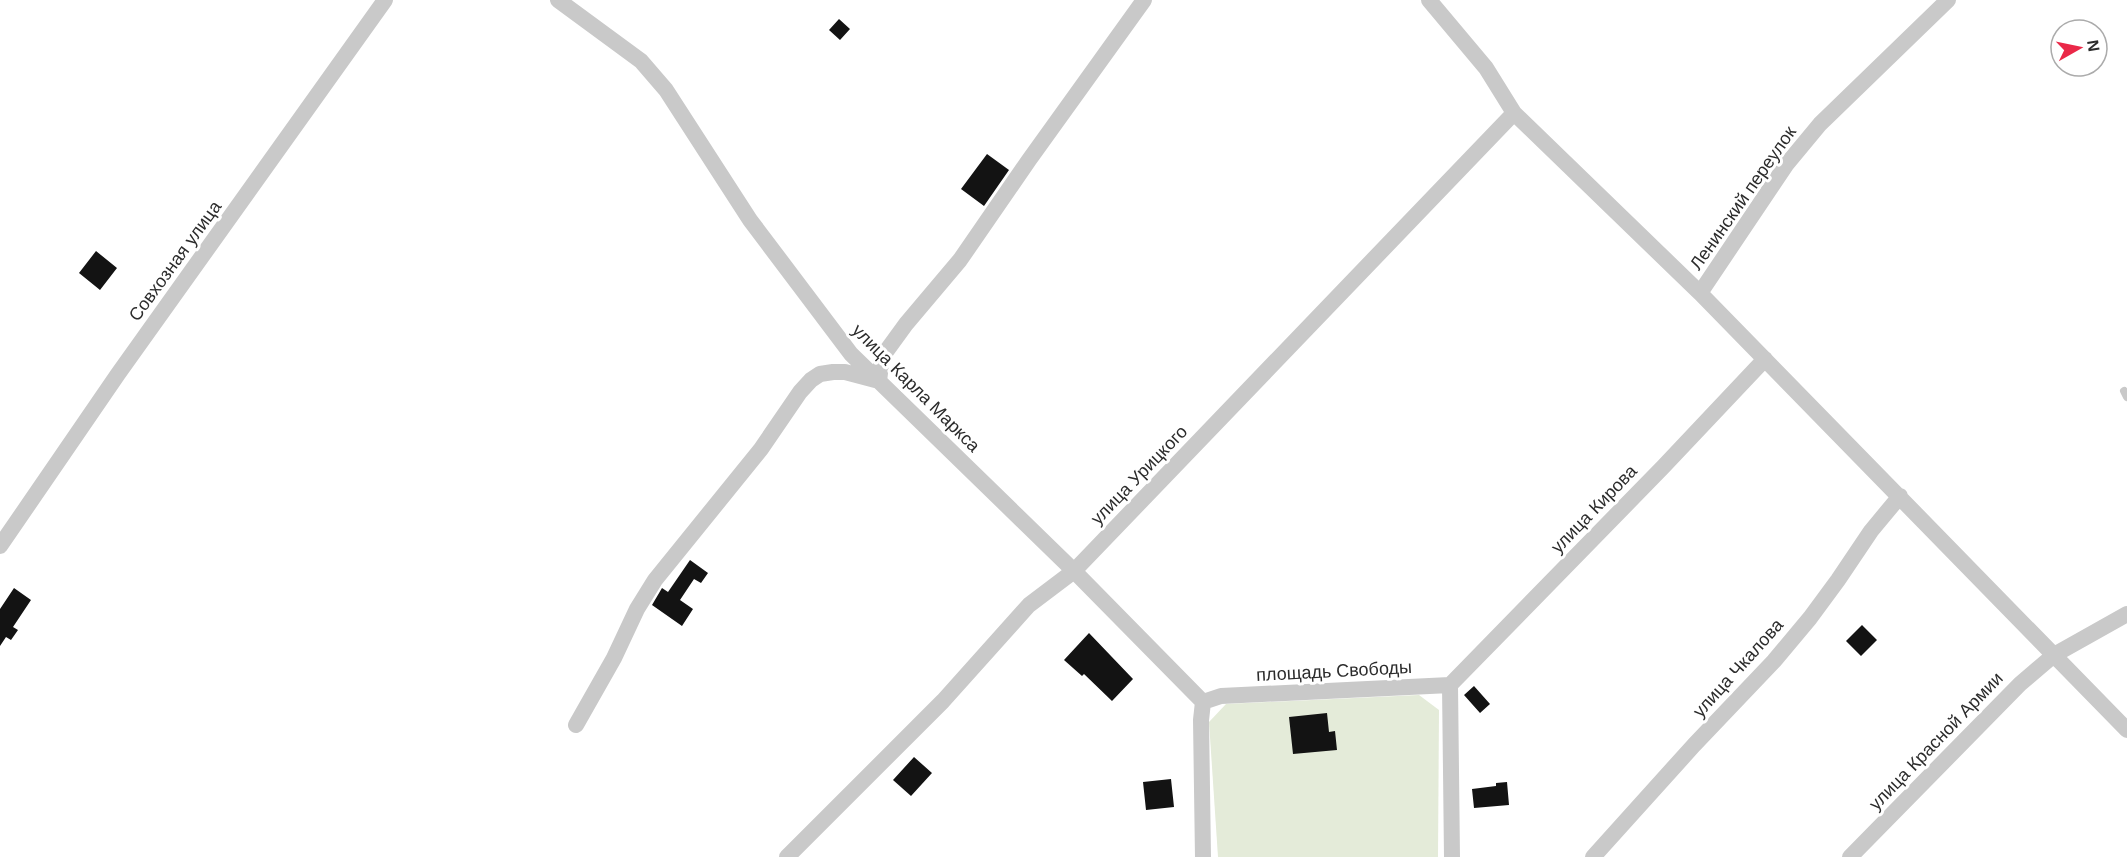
<svg xmlns="http://www.w3.org/2000/svg" width="2127" height="857" font-family="Helvetica,sans-serif">
<style>
.green{fill:#e4ebd9}
.building{fill:#131313}
.lines{fill:none;stroke-linecap:round;stroke-linejoin:round}
.lane{stroke:#c9c9c9;stroke-width:8}
.street{stroke:#c9c9c9;stroke-width:16}
.labels{text-anchor:middle;dominant-baseline:central;stroke-width:6;stroke-linejoin:round;paint-order:stroke}
.street-label{font-size:18px;fill:#2c2c2c;stroke:#fff}
</style>
<rect width="100%" height="100%" fill="#fff"/>
<path class="green" d="M 1419,695 L 1439,710 L 1438,857 L 1218,857 L 1209,722 L 1226,704 Z"/>
<path class="building" d="M 839,19 L 850,29 L 840,40 L 829,30 Z
M 987,154 L 1009,170 L 984,206 L 961,189 Z
M 96,251 L 117,268 L 100,290 L 79,273 Z
M 690,560 L 708,573 L 701,583 L 694,579 L 680,600 L 693,609 L 682,626 L 652,605 L 662,588 L 668,592 Z
M 14,588 L 31,600 L 13,627 L 18,630 L 11,640 L 6,637 L 0,646 L 0,609 Z
M 1862,625 L 1877,640 L 1861,656 L 1846,641 Z
M 1089,633 L 1133,679 L 1112,701 L 1084,674 L 1082,676 L 1064,660 Z
M 1474,686 L 1490,704 L 1480,713 L 1464,695 Z
M 1327,713 L 1329,732 L 1335,731 L 1337,750 L 1293,754 L 1289,717 Z
M 914,757 L 932,773 L 911,796 L 893,780 Z
M 1171,779 L 1174,807 L 1146,810 L 1143,782 Z
M 1507,782 L 1509,805 L 1474,808 L 1472,789 L 1496,786 L 1496,783 Z"/>
<g class="lines">
<path class="lane" d="M 2124,391 L 2127,397"/>
<path class="street" d="M 558,0 L 641,61 L 666,90 L 750,220 L 851,354 L 1074,571 L 1203,702
M 1429,0 L 1486,68 L 1514,113 L 1700,293 L 2127,730
M 1700,293 L 1786,165 L 1820,124 L 1948,0
M 0,546 L 118,374 L 385,0
M 1450,685 L 1663,467 L 1765,359
M 1450,685 L 1452,857
M 576,725 L 614,658 L 637,609 L 655,580 L 761,449 L 800,392 L 811,380 L 820,374 L 833,372 L 845,372 L 879,381 L 882,357 L 906,324 L 960,260 L 1029,160 L 1144,0
M 787,857 L 943,701 L 1029,605 L 1074,571 L 1514,113
M 1203,857 L 1201,720 L 1203,702 L 1221,696 L 1450,685
M 1593,857 L 1694,745 L 1774,661 L 1810,618 L 1838,580 L 1871,531 L 1900,496
M 1850,857 L 2020,684 L 2054,655 L 2127,614"/>
</g>
<g class="labels">
<g class="street-label">
<text transform="translate(1743 198) rotate(-55)">Ленинский переулок</text>
<text transform="translate(175 261) rotate(-54)">Совхозная улица</text>
<text transform="translate(916 388) rotate(45)">улица Карла Маркса</text>
<text transform="translate(1139 475) rotate(-46)">улица Урицкого</text>
<text transform="translate(1594 509) rotate(-46)">улица Кирова</text>
<text transform="translate(1738 668) rotate(-48)">улица Чкалова</text>
<text transform="translate(1334 671) rotate(-3)">площадь Свободы</text>
<text transform="translate(1936 741) rotate(-46)">улица Красной Армии</text>
</g>
</g>
<g transform="translate(2079 48) rotate(81)"><circle r="28" fill="#ffffff" stroke="#ababab" stroke-width="1.5"/>
<path d="M0-4.5L10 22L0 15L-10 22Z" fill="#ea2848"/>
<text y="-9" font-size="16" font-weight="bold" text-anchor="middle" fill="#2c2c2c">N</text>
</g>
</svg>
